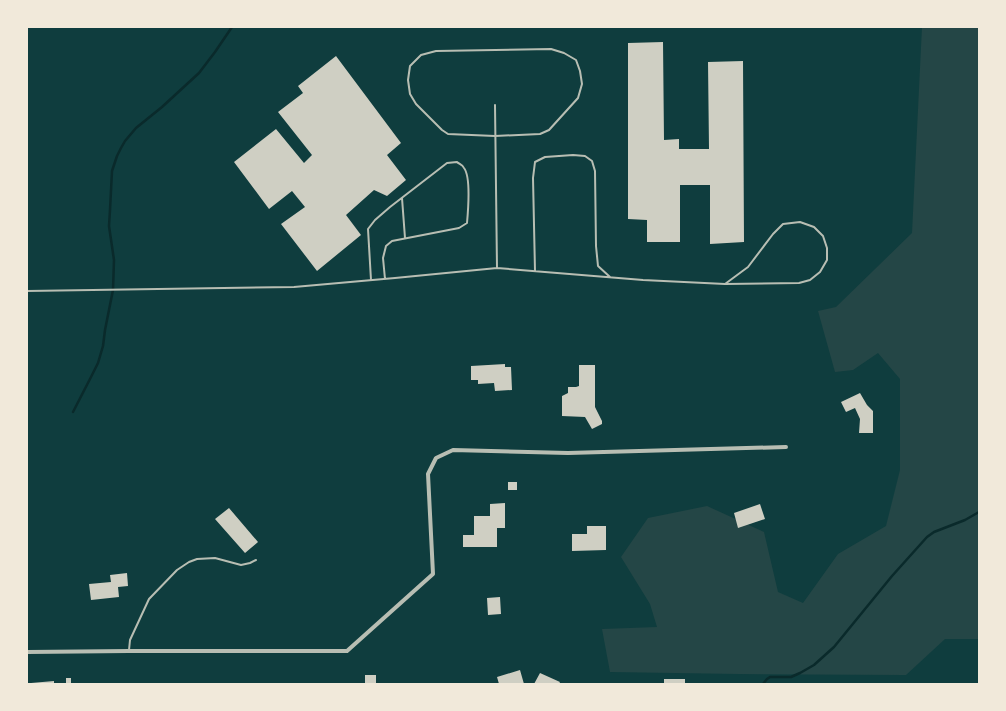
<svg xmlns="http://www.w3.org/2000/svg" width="1006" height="711" font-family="'Noto Serif',serif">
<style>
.green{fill:#244646}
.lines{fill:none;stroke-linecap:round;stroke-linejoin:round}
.stream{stroke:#0a2a2b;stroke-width:2.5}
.building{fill:#cfcfc3}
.service{stroke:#b8beb3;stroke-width:2}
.minor{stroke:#b8beb3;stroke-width:4}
</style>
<rect width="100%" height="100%" fill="#0f3d3e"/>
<path class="green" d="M 922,27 L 979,27 L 979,639 L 945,639 L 906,675 L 738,674 L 610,672 L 602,629 L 657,627 L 650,604 L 621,557 L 648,518 L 707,506 L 764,532 L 778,592 L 803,603 L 838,554 L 886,526 L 900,470 L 900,379 L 878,353 L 853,370 L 835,372 L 818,311 L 836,307 L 912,233 Z"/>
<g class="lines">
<path class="stream" d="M 73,412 L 91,377 L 98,363 L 103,346 L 105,330 L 113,290 L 114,260 L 109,226 L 110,210 L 112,171 L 117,156 L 121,148 L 125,141 L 136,128 L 162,107 L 199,73 L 215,52 L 232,27
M 763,684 L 767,679 L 770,677 L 791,677 L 800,673 L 814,665 L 834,647 L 892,576 L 927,537 L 934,532 L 965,520 L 979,512"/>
</g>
<path class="building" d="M 663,42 L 664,140 L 679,139 L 679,149 L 709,149 L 708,62 L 743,61 L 744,242 L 710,244 L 710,185 L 680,185 L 680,242 L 647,242 L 647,220 L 628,219 L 628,43 Z
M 336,56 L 401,143 L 387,155 L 406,180 L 387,196 L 374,190 L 346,215 L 361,235 L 317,271 L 281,224 L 305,207 L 292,191 L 269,209 L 234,162 L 276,129 L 304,163 L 312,155 L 278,112 L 303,93 L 298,86 Z
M 505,364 L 505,367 L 511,367 L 512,390 L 495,391 L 494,383 L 478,384 L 478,380 L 471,380 L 471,366 Z
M 579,365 L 595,365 L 595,407 L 602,421 L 602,424 L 592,429 L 585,417 L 562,416 L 562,396 L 568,393 L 568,387 L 576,387 L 579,386 Z
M 860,393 L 867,405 L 873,411 L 873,433 L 859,433 L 860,419 L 855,408 L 846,412 L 841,402 Z
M 508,482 L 517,482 L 517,490 L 508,490 Z
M 505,503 L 505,528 L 497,528 L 497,547 L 463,547 L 463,535 L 474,535 L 474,516 L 490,516 L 490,504 Z
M 760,504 L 765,519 L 738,528 L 734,513 Z
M 229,508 L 258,542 L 245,553 L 215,519 Z
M 587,526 L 606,526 L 606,550 L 572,551 L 572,534 L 587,534 Z
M 127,573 L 128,586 L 118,587 L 119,597 L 91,600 L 89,584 L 111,582 L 110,575 Z
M 500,597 L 501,614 L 488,615 L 487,598 Z
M 520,670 L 524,684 L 499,684 L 497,677 Z
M 540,673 L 560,682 L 559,684 L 534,684 Z
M 365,675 L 376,675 L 376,684 L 365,684 Z
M 66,678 L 71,678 L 71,684 L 66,684 Z
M 664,679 L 685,679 L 685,684 L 664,684 Z
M 54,681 L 54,684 L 31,684 L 31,683 Z"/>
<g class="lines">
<path class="service" d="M 551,49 L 564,53 L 576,60 L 580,71 L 582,84 L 578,98 L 549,130 L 540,134 L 495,136 L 448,134 L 442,130 L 416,104 L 410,94 L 408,80 L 410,66 L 421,55 L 436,51 Z
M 495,105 L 497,268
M 402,198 L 405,238
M 535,271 L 533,178 L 535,162 L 545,157 L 573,155 L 585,156 L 592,161 L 595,171 L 596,246 L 598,266 L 610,277
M 371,280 L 368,229 L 375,220 L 390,207 L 447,163 L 457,162 C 459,164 463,165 464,168 C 471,177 468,212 467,223 L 459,228 L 392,241 L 386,246 L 383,258 L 385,279
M 27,291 L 294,287 L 395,278 L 497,268 L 643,280 L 725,284 L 799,283 L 810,280 L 820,272 L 827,260 L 827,248 L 823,236 L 814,227 L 800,222 L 783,224 L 773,234 L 748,267 L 725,284
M 129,650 L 130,640 L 149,599 L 177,570 L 189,562 L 197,559 L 215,558 L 241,565 L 250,563 L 256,560"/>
<path class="minor" d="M 27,652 L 129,651 L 347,651 L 433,574 L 428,474 L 436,458 L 453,450 L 568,453 L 786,447"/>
</g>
<rect width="1006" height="711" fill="none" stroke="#f1e9da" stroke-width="56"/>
</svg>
